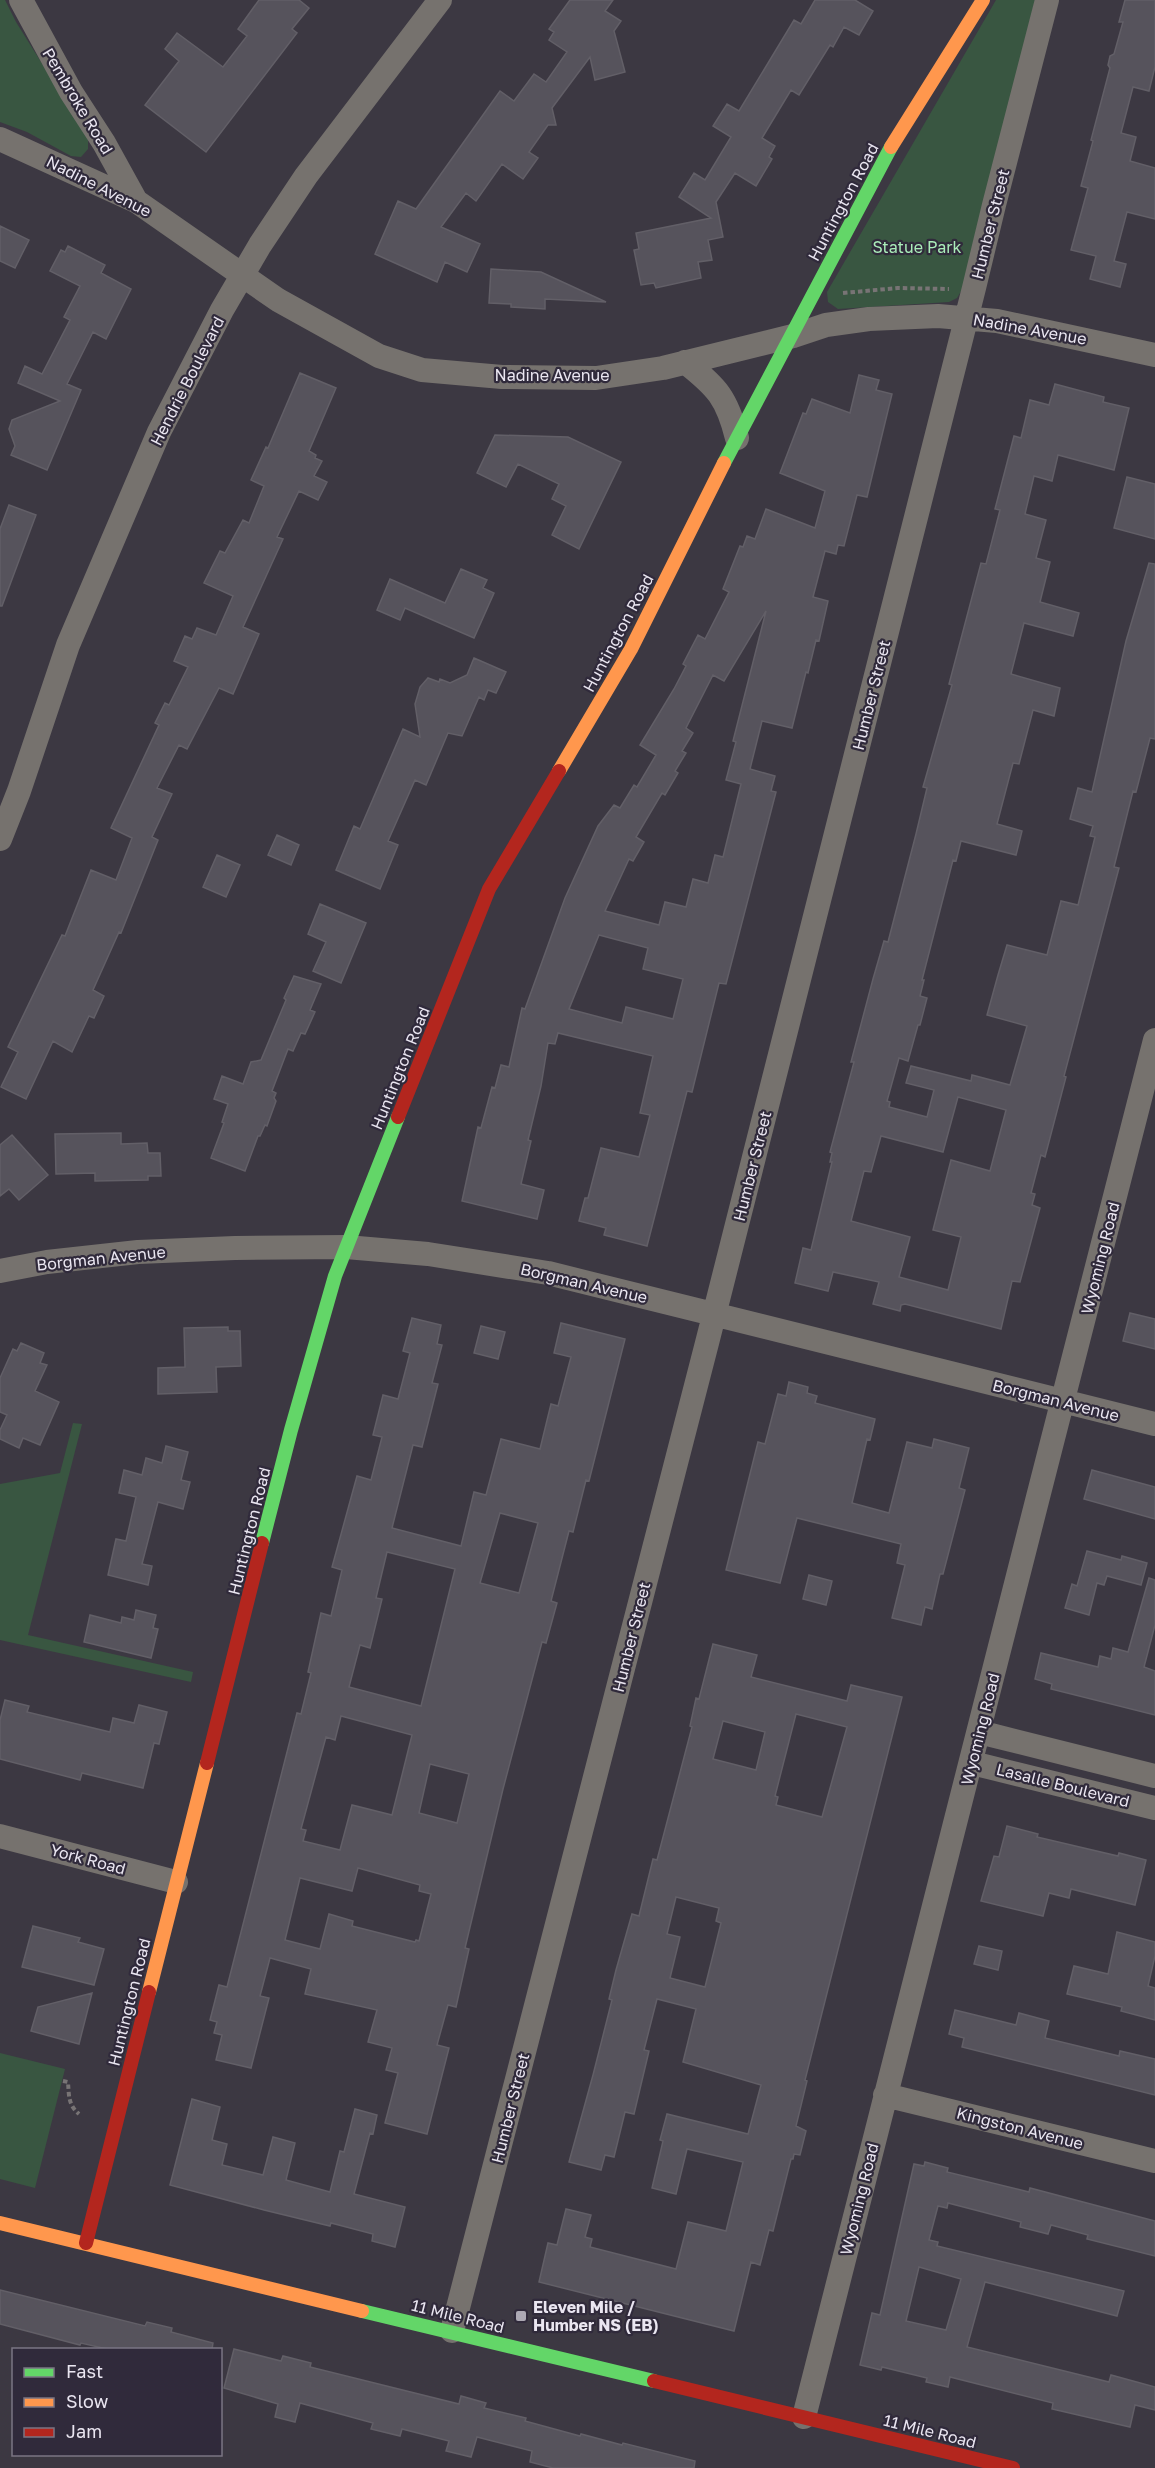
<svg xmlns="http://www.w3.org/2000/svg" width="1155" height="2468" font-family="'Golos Text',sans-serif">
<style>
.green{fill:#395641}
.building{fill:#56535c;stroke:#625f67;stroke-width:1.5;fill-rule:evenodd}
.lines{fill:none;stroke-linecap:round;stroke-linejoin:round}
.path{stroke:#787475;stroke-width:4;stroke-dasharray:4.5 3;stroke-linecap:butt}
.street{stroke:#76726e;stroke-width:24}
.fast{stroke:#63d668;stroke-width:14}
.slow{stroke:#ff974d;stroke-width:14}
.jam{stroke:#b3261e;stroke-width:14}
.poi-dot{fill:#ada9b4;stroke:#302a3b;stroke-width:2}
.labels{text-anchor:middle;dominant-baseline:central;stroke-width:4.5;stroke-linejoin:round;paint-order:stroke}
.street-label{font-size:16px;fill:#eae6f1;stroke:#302a3b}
.park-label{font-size:16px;fill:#aaedb9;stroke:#302a3b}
.poi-label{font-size:16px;font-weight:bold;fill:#eae6f1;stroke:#302a3b;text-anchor:start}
</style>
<rect width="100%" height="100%" fill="#3c3842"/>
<path class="green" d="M 0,0 L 5,0 L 16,22 L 88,137 L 88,149 L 81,157 L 71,156 L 27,132 L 0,122 Z
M 996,0 L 1035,0 L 963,288 L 957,298 L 949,302 L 838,309 L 828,302 L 827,292 Z
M 73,1423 L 82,1424 L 28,1635 L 193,1672 L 191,1682 L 0,1640 L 0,1484 L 60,1473 Z
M 0,2053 L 65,2069 L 35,2188 L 0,2179 Z"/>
<path class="building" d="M 259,0 L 299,0 L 309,8 L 292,29 L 297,33 L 206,152 L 145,105 L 179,61 L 165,49 L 177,33 L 223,67 L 247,36 L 238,29 Z
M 570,0 L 613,0 L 605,11 L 621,21 L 614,31 L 625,72 L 595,80 L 590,57 L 552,108 L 556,125 L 548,125 L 529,152 L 538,158 L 523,179 L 502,164 L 476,201 L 466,193 L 441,227 L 480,244 L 467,272 L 445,262 L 437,282 L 375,254 L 398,201 L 416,209 L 500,91 L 514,101 L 534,74 L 546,82 L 567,52 L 549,40 L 554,32 L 549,29 Z
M 815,0 L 855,0 L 873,11 L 859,35 L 844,27 L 833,47 L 830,45 L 799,95 L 791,90 L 762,138 L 775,146 L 769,157 L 772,159 L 756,186 L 735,173 L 716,202 L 723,237 L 708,240 L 712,260 L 698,262 L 701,278 L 656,288 L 654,283 L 641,285 L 634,250 L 639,249 L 636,233 L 711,218 L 679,197 L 694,173 L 705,180 L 731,137 L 713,126 L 727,104 L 739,111 L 794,20 L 801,24 Z
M 1125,0 L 1155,0 L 1155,67 L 1149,91 L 1133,87 L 1121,133 L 1136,137 L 1130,161 L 1155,168 L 1155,219 L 1127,212 L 1114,261 L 1126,264 L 1120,287 L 1090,279 L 1096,256 L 1071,250 L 1088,188 L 1081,186 L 1093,141 L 1091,140 L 1110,68 L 1108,65 L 1110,56 L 1114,54 L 1123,22 L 1119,22 Z
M 0,226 L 29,240 L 15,268 L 0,261 Z
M 68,246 L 105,265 L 101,273 L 131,289 L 106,339 L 93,332 L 67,384 L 81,390 L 47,470 L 11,455 L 15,446 L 9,429 L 12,420 L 60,401 L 18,383 L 25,366 L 42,374 L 70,320 L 64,317 L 80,286 L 50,271 L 61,250 L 65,252 Z
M 491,269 L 541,272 L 606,302 L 545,299 L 545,309 L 511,307 L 511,304 L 489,303 Z
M 300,373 L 336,388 L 309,451 L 316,455 L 315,458 L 322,461 L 314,476 L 327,482 L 318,500 L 299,491 L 277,537 L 283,539 L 243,627 L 259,634 L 233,694 L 219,688 L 187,749 L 179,745 L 157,788 L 172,794 L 152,837 L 158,840 L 121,933 L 119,932 L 93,990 L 104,996 L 94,1018 L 89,1016 L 72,1052 L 53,1041 L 26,1099 L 1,1087 L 18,1052 L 8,1047 L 62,935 L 65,936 L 91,870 L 116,880 L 132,838 L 111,828 L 159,725 L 155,723 L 165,703 L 169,705 L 188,667 L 174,661 L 185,636 L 192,639 L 197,628 L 216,635 L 233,596 L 204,583 L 220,551 L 225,553 L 243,520 L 249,523 L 264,486 L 251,480 L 266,447 L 268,448 Z
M 859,375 L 879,380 L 876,390 L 892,394 L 867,497 L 857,495 L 844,546 L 838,545 L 836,554 L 825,551 L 813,597 L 828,601 L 819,641 L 816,640 L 808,673 L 806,672 L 792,728 L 762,721 L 750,769 L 775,776 L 771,791 L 776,792 L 726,984 L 719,983 L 692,1092 L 687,1091 L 647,1246 L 604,1235 L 606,1228 L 579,1221 L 585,1198 L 588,1198 L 601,1148 L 639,1157 L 650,1115 L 640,1113 L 653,1056 L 558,1033 L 555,1044 L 548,1043 L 541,1086 L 528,1140 L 531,1141 L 521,1184 L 544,1190 L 537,1219 L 462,1201 L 478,1127 L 481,1128 L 492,1087 L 495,1088 L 501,1065 L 509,1067 L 522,1008 L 525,1009 L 565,898 L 598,826 L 614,805 L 620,808 L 634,785 L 637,787 L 656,755 L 640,745 L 674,689 L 686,666 L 683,664 L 698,635 L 705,639 L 729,592 L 723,589 L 740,546 L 743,547 L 747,536 L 755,539 L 766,509 L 815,528 L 825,491 L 780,473 L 803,413 L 806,414 L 812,399 L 850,413 ZM 766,611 L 733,741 L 736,742 L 726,780 L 741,784 L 723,857 L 715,855 L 708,883 L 693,879 L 686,907 L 665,902 L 659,925 L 605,911 L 629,859 L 633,861 L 644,842 L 636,837 L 662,793 L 665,795 L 678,773 L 675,771 L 686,753 L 682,751 L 693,733 L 686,728 L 713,675 L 724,681 ZM 599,935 L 648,948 L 643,969 L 683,979 L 673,1019 L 626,1007 L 622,1023 L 569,1009 Z
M 1055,384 L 1104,397 L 1103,402 L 1129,408 L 1114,470 L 1058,455 L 1052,481 L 1034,476 L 1025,514 L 1046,520 L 1036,558 L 1050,562 L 1040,602 L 1079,613 L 1073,636 L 1024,623 L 1011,674 L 1060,688 L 1054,716 L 1033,710 L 1019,764 L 1013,763 L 997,824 L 1022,831 L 1016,855 L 961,841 L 956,861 L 953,860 L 922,980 L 924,980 L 920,996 L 927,998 L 920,1025 L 918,1025 L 908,1061 L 899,1058 L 887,1101 L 890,1102 L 889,1107 L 927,1117 L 934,1090 L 906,1083 L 911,1066 L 971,1081 L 972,1075 L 1010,1085 L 1027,1026 L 987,1015 L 998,975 L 1007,945 L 1047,955 L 1061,901 L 1078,905 L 1095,837 L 1090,836 L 1093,826 L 1070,819 L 1078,788 L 1092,792 L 1126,641 L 1149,563 L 1155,564 L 1155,739 L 1150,738 L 1136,792 L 1133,791 L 1114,867 L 1119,868 L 1064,1076 L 1066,1077 L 1045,1157 L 1041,1155 L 1031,1193 L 1035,1194 L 1032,1205 L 1040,1208 L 1020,1282 L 1012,1281 L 1001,1329 L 905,1304 L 901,1305 L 900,1311 L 873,1304 L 879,1282 L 833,1272 L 828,1291 L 795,1283 L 803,1248 L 811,1250 L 832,1162 L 830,1162 L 832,1153 L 830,1152 L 854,1062 L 851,1062 L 873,979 L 884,941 L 888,942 L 916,834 L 927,788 L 923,787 L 952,685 L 949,684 L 981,563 L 986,564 L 1000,510 L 995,509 L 1014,436 L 1021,438 L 1030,400 L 1049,405 ZM 958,1097 L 1006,1110 L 990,1171 L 951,1160 L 933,1230 L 961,1237 L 948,1290 L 899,1277 L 910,1237 L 851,1221 L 864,1171 L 871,1172 L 881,1136 L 943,1152 Z
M 495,435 L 568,437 L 621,462 L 579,549 L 552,535 L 566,506 L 552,499 L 559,484 L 518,464 L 506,487 L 477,473 Z
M 1127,477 L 1155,484 L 1155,539 L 1114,528 Z
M 9,505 L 36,515 L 2,606 L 0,606 L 0,529 Z
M 461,569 L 487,580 L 483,588 L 494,593 L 474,638 L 405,608 L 400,620 L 377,610 L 390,579 L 445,603 Z
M 474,658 L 506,672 L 496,693 L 488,690 L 484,700 L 479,697 L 462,736 L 448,733 L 426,785 L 415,780 L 388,841 L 398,845 L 380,889 L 336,870 L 354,826 L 360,829 L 403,729 L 420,737 L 415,704 L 420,687 L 428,678 L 439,682 L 440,679 L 450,683 L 467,675 Z
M 277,835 L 299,845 L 291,865 L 268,855 Z
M 217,855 L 240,865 L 226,897 L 203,887 Z
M 320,904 L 366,923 L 341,983 L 313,971 L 326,942 L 308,934 Z
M 294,976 L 321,984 L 310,1010 L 315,1012 L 305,1034 L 301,1033 L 293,1051 L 288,1049 L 272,1091 L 276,1093 L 274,1098 L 276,1101 L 267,1126 L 265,1125 L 260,1136 L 258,1136 L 245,1171 L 211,1158 L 224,1123 L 222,1122 L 228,1104 L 214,1099 L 222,1076 L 243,1084 L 251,1062 L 261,1060 L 286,1000 L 284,998 Z
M 121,1133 L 121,1144 L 147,1143 L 148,1153 L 160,1153 L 161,1176 L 148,1176 L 148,1180 L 95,1181 L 95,1173 L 56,1174 L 55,1134 Z
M 12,1135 L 48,1175 L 19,1200 L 9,1189 L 0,1196 L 0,1145 Z
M 1130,1313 L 1155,1319 L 1155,1349 L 1123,1341 Z
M 412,1318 L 441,1325 L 437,1344 L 442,1345 L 432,1383 L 438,1384 L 422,1447 L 413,1445 L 392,1528 L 461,1546 L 474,1492 L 486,1495 L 501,1439 L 540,1449 L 551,1404 L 558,1406 L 571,1357 L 554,1353 L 561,1323 L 625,1339 L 589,1481 L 586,1480 L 573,1532 L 569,1531 L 551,1601 L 557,1603 L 546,1643 L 542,1642 L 503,1789 L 465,1948 L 469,1949 L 456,2007 L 448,2005 L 437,2045 L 449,2048 L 427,2134 L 385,2123 L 398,2073 L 386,2070 L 392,2048 L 368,2042 L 377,2010 L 305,1994 L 311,1969 L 270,1958 L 260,1996 L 269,1998 L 251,2068 L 216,2060 L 222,2035 L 214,2033 L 217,2022 L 210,2020 L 219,1985 L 227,1987 L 297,1713 L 301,1714 L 311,1673 L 308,1672 L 321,1613 L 331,1616 L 342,1570 L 332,1567 L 357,1476 L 371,1480 L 382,1437 L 373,1435 L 383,1395 L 398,1399 L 410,1353 L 403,1351 ZM 500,1513 L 538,1523 L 519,1593 L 480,1583 ZM 387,1552 L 455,1569 L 421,1706 L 349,1687 L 360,1645 L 370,1648 L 382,1599 L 376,1598 ZM 341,1716 L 412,1735 L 392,1815 L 352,1805 L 340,1850 L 303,1841 L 306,1830 L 301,1829 L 326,1737 L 335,1740 ZM 430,1764 L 469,1774 L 457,1823 L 419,1813 ZM 358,1868 L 420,1885 L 419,1891 L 431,1894 L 419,1941 L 416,1940 L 415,1942 L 352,1926 L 353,1921 L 329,1914 L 320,1949 L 285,1940 L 300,1878 L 352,1891 Z
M 481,1326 L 505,1332 L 498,1359 L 474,1353 Z
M 228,1327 L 228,1331 L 240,1331 L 241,1366 L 216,1367 L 217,1392 L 158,1394 L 158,1368 L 185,1367 L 184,1328 Z
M 21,1343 L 44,1353 L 40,1363 L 47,1365 L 35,1391 L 59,1402 L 40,1445 L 23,1438 L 19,1448 L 0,1439 L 0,1430 L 7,1415 L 0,1412 L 0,1378 L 13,1349 L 17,1351 Z
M 789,1382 L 808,1387 L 807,1393 L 817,1396 L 815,1403 L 875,1419 L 870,1440 L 867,1439 L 852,1503 L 889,1513 L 907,1442 L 932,1448 L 934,1439 L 969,1448 L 959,1488 L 965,1490 L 943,1574 L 940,1574 L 932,1609 L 925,1607 L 921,1625 L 892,1618 L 905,1565 L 897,1563 L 901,1544 L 797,1518 L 780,1583 L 726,1570 L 758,1442 L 765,1444 L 778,1394 L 786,1396 Z
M 166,1446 L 188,1452 L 181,1480 L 190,1482 L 183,1509 L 158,1502 L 142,1564 L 152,1566 L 148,1585 L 108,1575 L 116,1539 L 126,1541 L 136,1497 L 119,1493 L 124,1470 L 142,1475 L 146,1458 L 162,1463 Z
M 1092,1470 L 1155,1487 L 1155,1519 L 1084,1499 Z
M 1087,1551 L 1121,1560 L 1122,1556 L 1147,1563 L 1141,1585 L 1107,1576 L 1104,1585 L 1097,1583 L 1089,1615 L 1065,1608 L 1072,1584 L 1077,1586 Z
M 809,1575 L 832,1581 L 826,1605 L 803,1599 Z
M 1149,1578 L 1155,1580 L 1155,1625 L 1144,1667 L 1155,1671 L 1155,1715 L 1051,1689 L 1052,1684 L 1035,1679 L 1041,1653 L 1098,1667 L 1100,1656 L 1111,1659 L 1113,1648 L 1128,1652 Z
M 136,1610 L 156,1615 L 153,1628 L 158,1629 L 151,1658 L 84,1642 L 90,1615 L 121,1623 L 122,1617 L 134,1620 Z
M 713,1644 L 757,1655 L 751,1677 L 847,1701 L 851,1685 L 902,1697 L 805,2080 L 807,2081 L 796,2126 L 806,2131 L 800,2155 L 794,2154 L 793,2159 L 791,2159 L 773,2231 L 769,2230 L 760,2265 L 751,2262 L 734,2331 L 539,2282 L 548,2243 L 557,2245 L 566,2209 L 591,2215 L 585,2237 L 592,2239 L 590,2247 L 676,2269 L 688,2222 L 726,2231 L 743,2162 L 687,2149 L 676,2194 L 652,2188 L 663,2141 L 660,2140 L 667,2114 L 748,2134 L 761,2085 L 683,2062 L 696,2009 L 657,1999 L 644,2050 L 649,2051 L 634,2114 L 625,2112 L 614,2157 L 605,2155 L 601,2170 L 569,2162 L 593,2075 L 612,2000 L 609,1999 L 616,1970 L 632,1914 L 639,1916 L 653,1859 L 657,1860 L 692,1727 L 690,1726 L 696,1698 L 699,1699 ZM 796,1714 L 847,1727 L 822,1817 L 776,1805 L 778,1797 L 775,1796 ZM 723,1721 L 765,1732 L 756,1770 L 713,1759 ZM 676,1897 L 719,1908 L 716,1921 L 721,1923 L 705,1987 L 670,1978 L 680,1937 L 667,1934 Z
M 5,1700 L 29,1706 L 27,1712 L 110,1732 L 113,1718 L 134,1723 L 139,1705 L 167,1712 L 159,1744 L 154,1743 L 143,1788 L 82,1773 L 80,1780 L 0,1759 L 0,1720 Z
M 1007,1826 L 1038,1834 L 1037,1837 L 1118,1856 L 1119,1853 L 1146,1860 L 1135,1905 L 1071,1889 L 1069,1898 L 1049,1893 L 1043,1916 L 981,1901 L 994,1856 L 999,1857 Z
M 33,1926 L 80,1938 L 78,1942 L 104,1949 L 94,1985 L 22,1967 Z
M 1117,1932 L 1155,1942 L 1155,1956 L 1148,1986 L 1155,1988 L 1155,2020 L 1121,2011 L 1122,2007 L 1067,1994 L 1074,1966 L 1108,1974 Z
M 979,1946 L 1002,1951 L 998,1970 L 974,1964 Z
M 92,1993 L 79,2044 L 31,2031 L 38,2007 Z
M 955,2010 L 1016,2025 L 1019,2013 L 1049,2021 L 1045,2038 L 1119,2056 L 1120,2051 L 1155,2059 L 1155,2095 L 962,2047 L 964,2038 L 949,2034 Z
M 192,2099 L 220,2107 L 212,2140 L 227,2144 L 222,2165 L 263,2175 L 273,2137 L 295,2143 L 286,2180 L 330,2192 L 340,2151 L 344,2152 L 355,2109 L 377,2115 L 373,2134 L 370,2133 L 354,2194 L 405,2207 L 395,2247 L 372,2241 L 373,2234 L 331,2223 L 330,2226 L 264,2210 L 170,2185 Z
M 925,2162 L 948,2168 L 947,2172 L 1029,2192 L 1030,2188 L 1155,2221 L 1155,2256 L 1087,2239 L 1088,2235 L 1051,2225 L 1048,2234 L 1020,2227 L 1021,2222 L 948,2203 L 947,2208 L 938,2206 L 929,2240 L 938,2242 L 937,2246 L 1124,2291 L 1117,2316 L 985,2282 L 967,2347 L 1109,2382 L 1111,2375 L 1155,2387 L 1155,2410 L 1135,2405 L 1130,2427 L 1052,2409 L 1053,2403 L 950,2377 L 948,2387 L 926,2382 L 927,2378 L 882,2367 L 881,2370 L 860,2365 L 872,2313 L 880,2315 L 914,2164 L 924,2166 ZM 919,2267 L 961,2279 L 946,2330 L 906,2321 Z
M 0,2290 L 145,2326 L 147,2322 L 172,2328 L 171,2332 L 213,2343 L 212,2349 L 107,2349 L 81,2343 L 80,2345 L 0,2324 Z
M 234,2349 L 281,2361 L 283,2356 L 311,2363 L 310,2367 L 459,2404 L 461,2396 L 486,2403 L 484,2408 L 526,2418 L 525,2421 L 580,2436 L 581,2434 L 622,2445 L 623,2443 L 695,2461 L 694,2468 L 553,2468 L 530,2462 L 532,2451 L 477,2437 L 471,2457 L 446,2451 L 449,2441 L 402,2429 L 400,2436 L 371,2429 L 373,2423 L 300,2403 L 295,2422 L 275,2417 L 278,2404 L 224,2388 Z"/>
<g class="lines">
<path class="path" d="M 843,293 L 898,288 L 949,289
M 63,2081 L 68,2082 C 69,2095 68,2105 79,2114"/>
<path class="street" d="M 21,0 L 71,92 L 104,143 L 136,201
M 0,139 L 136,201 L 278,300 L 379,356 L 422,370 L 502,377 L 596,378 L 663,368 L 793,336 L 826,325 L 869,319 L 938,316 L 997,321 L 1155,355
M 685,362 C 717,387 727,398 737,438
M 0,839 L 19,791 L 68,645 L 159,432 L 222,310 L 260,245 L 306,176 L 440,0
M 0,1271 L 47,1262 L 138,1252 L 235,1248 L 346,1247 L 428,1254 L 548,1273 L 1155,1424
M 979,1732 L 1155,1776
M 972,1763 L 1155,1808
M 0,1836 L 176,1882
M 885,2095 L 1155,2161
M 452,2331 L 707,1343 L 974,288 L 994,205 L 1047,0
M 804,2417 C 919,1957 1038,1499 1155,1040"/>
<path class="fast" d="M 724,463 L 891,147
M 262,1543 L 291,1430 L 335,1276 L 398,1117
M 362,2311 L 654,2381"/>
<path class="slow" d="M 891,147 L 983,0
M 559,771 L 631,649 L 724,463
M 149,1992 L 207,1763
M 0,2223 L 362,2311"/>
<path class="jam" d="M 398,1117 L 489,889 L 559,771
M 207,1763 L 262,1543
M 86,2243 L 149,1992
M 654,2381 L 1013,2468"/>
</g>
<rect class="poi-dot" x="515" y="2310" width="12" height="12" rx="3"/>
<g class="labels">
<g class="street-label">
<text transform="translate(78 101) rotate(59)">Pembroke Road</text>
<text transform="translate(99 186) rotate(27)">Nadine Avenue</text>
<text transform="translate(843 202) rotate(-62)">Huntington Road</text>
<text transform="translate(990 224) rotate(-76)">Humber Street</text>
<text transform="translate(1030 329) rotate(10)">Nadine Avenue</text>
<text x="552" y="375">Nadine Avenue</text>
<text transform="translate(187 381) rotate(-63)">Hendrie Boulevard</text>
<text transform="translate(618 633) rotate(-62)">Huntington Road</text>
<text transform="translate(871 695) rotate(-76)">Humber Street</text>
<text transform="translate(400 1068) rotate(-68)">Huntington Road</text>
<text transform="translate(752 1166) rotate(-76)">Humber Street</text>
<text transform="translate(101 1258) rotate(-6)">Borgman Avenue</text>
<text transform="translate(1100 1258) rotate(-76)">Wyoming Road</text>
<text transform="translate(584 1283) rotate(13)">Borgman Avenue</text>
<text transform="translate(1056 1400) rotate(14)">Borgman Avenue</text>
<text transform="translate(249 1531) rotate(-76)">Huntington Road</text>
<text transform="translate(631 1637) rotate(-76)">Humber Street</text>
<text transform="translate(980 1729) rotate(-76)">Wyoming Road</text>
<text transform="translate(1063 1785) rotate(14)">Lasalle Boulevard</text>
<text transform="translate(88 1859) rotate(15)">York Road</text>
<text transform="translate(129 2002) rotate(-76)">Huntington Road</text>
<text transform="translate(510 2108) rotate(-76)">Humber Street</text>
<text transform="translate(1020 2128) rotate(14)">Kingston Avenue</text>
<text transform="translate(859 2199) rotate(-76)">Wyoming Road</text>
<text transform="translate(458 2316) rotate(14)">11 Mile Road</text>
<text transform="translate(930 2431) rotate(14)">11 Mile Road</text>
</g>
<g class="park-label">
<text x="917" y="247">Statue Park</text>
</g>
<g class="poi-label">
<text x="533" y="2307">Eleven Mile /<tspan x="533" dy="18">Humber NS (EB)</tspan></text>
</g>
</g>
<rect x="12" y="2348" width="210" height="108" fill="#302a3b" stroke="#7a7584" stroke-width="1.5"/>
<rect x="24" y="2368" width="30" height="9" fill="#63d668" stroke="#7a7584" stroke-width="1.5"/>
<text x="66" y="2378" font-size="18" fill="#eae6f1">Fast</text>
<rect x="24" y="2398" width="30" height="9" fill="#ff974d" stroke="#7a7584" stroke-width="1.5"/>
<text x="66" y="2408" font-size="18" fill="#eae6f1">Slow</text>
<rect x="24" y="2428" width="30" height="9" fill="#b3261e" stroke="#7a7584" stroke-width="1.5"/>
<text x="66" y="2438" font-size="18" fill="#eae6f1">Jam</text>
</svg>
